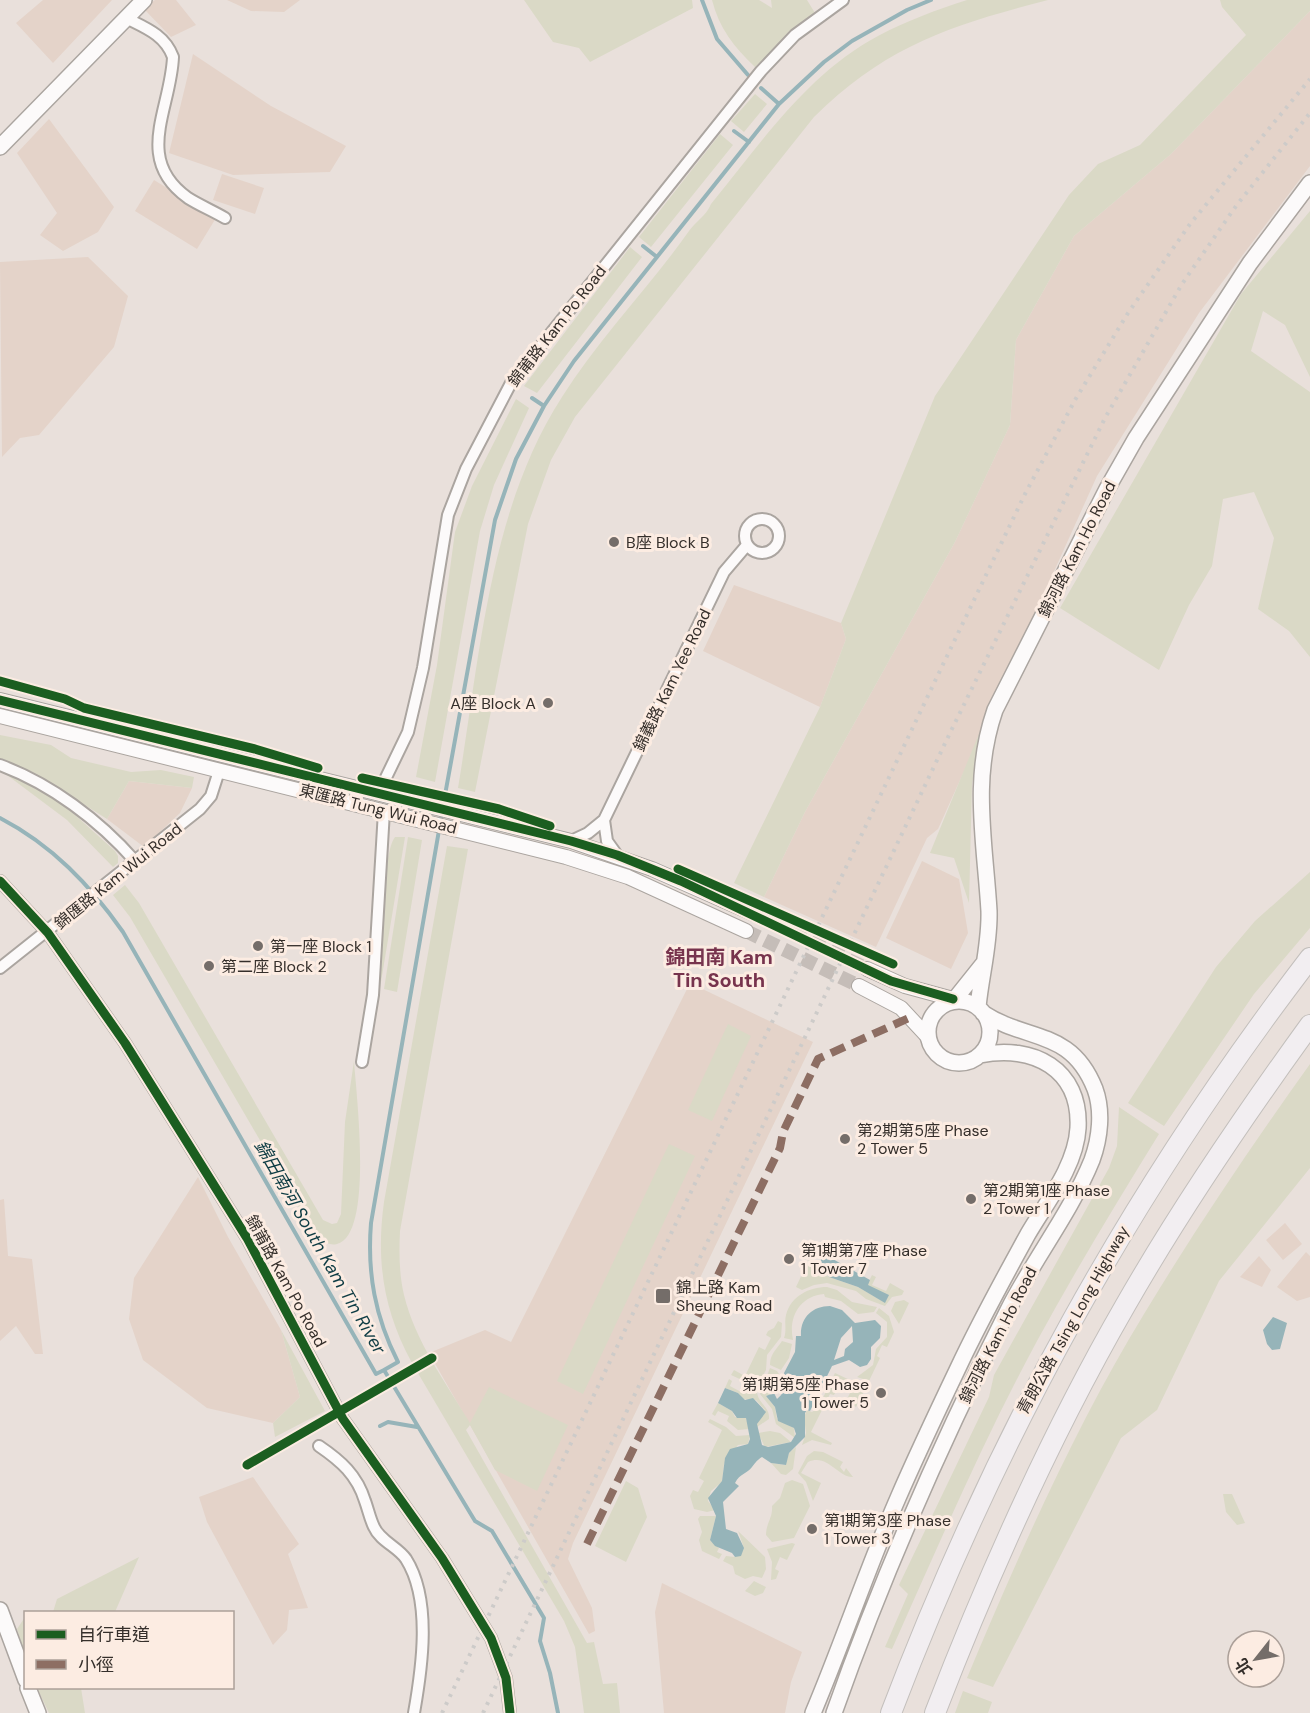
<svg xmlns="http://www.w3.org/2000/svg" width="1310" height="1713" font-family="'DM Sans','Noto Sans TC',sans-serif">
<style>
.built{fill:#e4d3c9}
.green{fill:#dad9c6}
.water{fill:#96b4b9;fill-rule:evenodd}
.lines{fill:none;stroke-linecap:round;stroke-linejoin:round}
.stream{stroke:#96b4b9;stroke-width:4}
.tertiary-tunnel{stroke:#c5bdb8;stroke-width:14;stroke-dasharray:14 7;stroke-linecap:butt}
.minor-casing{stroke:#aba5a0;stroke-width:14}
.tertiary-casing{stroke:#aba5a0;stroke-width:16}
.secondary-casing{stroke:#aba5a0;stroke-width:18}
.motorway-casing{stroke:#c3bfbc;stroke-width:22}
.minor{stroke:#fcfafa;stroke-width:10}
.tertiary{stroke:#fcfafa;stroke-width:14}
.secondary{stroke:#fcfafa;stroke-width:15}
.motorway{stroke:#f2eef1;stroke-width:20}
.rail{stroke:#cdcbc9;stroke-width:4;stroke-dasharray:3 6;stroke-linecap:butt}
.quiet{stroke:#8d6e63;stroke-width:8;stroke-dasharray:15 8;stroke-linecap:butt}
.cycleway-casing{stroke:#fcece2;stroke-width:13}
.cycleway{stroke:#1b5e20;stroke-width:9}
.poi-dot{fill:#746d69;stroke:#fcece2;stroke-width:2}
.labels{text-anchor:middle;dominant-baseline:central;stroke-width:6;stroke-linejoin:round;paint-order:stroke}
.street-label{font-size:16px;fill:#352f2b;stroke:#fcece2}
.poi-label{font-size:16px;fill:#352f2b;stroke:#fcece2;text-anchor:start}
.water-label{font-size:18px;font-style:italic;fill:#0e3c44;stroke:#fcece2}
.quarter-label{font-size:20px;font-weight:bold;fill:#77334d;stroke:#fcece2}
</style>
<rect width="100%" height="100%" fill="#e9e0db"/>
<path class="built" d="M 43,0 L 112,0 L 53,63 L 16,23 Z
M 155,0 L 176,0 L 196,25 L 171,37 L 143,8 Z
M 227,0 L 300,0 L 284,12 L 251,11 Z
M 1310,11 L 1310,166 L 1199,313 L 1097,476 L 938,829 L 927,838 L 876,947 L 764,897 L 805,812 L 955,542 L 1010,425 L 1016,340 L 1074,236 L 1171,154 Z
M 193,54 L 271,106 L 346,146 L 330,172 L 233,175 L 169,153 Z
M 49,119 L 114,207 L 98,232 L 63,251 L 40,235 L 57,213 L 17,153 Z
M 222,174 L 264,188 L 255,214 L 213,200 Z
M 154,180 L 216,218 L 197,249 L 135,211 Z
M 88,257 L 128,296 L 114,347 L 39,435 L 20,438 L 2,457 L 0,262 Z
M 734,585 L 841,623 L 846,639 L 820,707 L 703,651 Z
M 129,781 L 192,788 L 180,813 L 144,847 L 107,819 Z
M 922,861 L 959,879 L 968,933 L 951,969 L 886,938 Z
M 690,983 L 813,1042 L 573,1543 L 568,1559 L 592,1608 L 595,1631 L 589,1634 L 429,1353 L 485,1330 L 511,1342 Z
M 198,1177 L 228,1237 L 281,1330 L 300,1397 L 273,1423 L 207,1408 L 143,1360 L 129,1319 L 134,1278 Z
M 4,1199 L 8,1256 L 32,1259 L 43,1354 L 35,1354 L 16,1326 L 0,1341 L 0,1200 Z
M 1285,1223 L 1302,1244 L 1283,1260 L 1266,1240 Z
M 1306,1252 L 1310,1256 L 1310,1297 L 1297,1301 L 1277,1287 Z
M 1259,1256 L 1271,1270 L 1262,1287 L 1240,1277 Z
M 253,1477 L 299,1544 L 288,1554 L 308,1608 L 289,1610 L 287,1630 L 273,1645 L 207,1522 L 199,1497 Z
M 662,1583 L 802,1652 L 791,1682 L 785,1713 L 664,1713 L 655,1612 Z"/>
<path class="green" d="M 524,0 L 692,0 L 693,8 L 590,62 L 579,48 L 553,42 Z
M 712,0 L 759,0 L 772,8 L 771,0 L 807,0 L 815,13 L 755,67 C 734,47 719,28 712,0 Z
M 967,0 L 1048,0 C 952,25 887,45 814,117 L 575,417 L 551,460 L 528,524 L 475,792 L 458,788 C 480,657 489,510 562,397 C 599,338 649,288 689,231 C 696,221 706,216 711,204 C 760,144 808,73 878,36 C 906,21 936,10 967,0 Z
M 1220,0 L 1310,0 L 1310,11 L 1171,154 L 1074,236 L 1016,340 L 1010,425 L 955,542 L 805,812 L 764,897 L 734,883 L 820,707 L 846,639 L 841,623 L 935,396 L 1069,195 L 1098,164 L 1140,145 L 1246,35 L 1222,7 Z
M 755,94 L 767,104 L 744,132 L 731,121 Z
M 720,134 L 733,145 L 651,247 L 639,237 Z
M 1310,211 L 1310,377 L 1285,325 L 1263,311 L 1251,351 L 1310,392 L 1310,657 L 1289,631 L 1258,609 L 1274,538 L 1254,492 L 1223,499 L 1212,566 L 1189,605 L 1159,670 L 1060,608 L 1241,294 Z
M 630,247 L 642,257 L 537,393 L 524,386 Z
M 516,399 L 529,408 L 494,485 L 480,531 L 435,782 L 416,777 L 437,665 L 455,532 L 472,486 Z
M 985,719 L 972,784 L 969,903 L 954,858 L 930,853 Z
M 0,735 L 51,745 L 71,758 L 131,772 L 161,770 L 194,777 L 192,788 L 129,781 L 107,819 L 34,773 L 0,759 Z
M 5,771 L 64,805 L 115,851 L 118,856 L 118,863 L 113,867 L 67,820 L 3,772 Z
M 395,837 L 405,837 L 380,988 C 382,960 381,855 395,837 Z
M 408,837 L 422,840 L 397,992 L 384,989 Z
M 447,846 L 468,849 L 400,1231 C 399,1252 399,1274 404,1295 C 415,1341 446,1383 470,1423 L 489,1387 L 568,1425 L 537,1491 L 495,1470 L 470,1425 L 466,1430 L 587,1643 L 594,1642 L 603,1684 L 617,1683 L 620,1713 L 584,1713 L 575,1647 L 564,1621 L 412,1363 C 383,1310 376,1260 384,1202 Z
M 1310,872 L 1310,928 L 1254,994 L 1164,1126 L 1128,1103 L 1216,967 L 1255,921 Z
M 125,885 L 139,903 L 323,1220 L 332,1224 L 337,1223 L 341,1214 L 345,1122 L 354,1061 C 356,1092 374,1235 337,1244 C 326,1247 318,1236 311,1228 L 130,917 L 113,895 Z
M 728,1024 L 751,1036 L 712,1121 L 688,1110 Z
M 1310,1064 L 1310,1168 L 1219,1281 L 1157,1410 L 1121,1438 L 993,1687 L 967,1678 C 1018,1556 1075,1427 1144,1314 C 1196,1228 1252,1145 1310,1064 Z
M 1119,1107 L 1159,1134 C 1117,1202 1075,1271 1037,1341 C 983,1441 938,1546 892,1649 L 885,1647 L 908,1594 L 899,1585 L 989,1397 L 994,1375 L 1109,1168 L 1117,1146 Z
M 669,1144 L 695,1156 L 583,1394 L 557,1381 Z
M 812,1253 L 815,1254 L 810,1264 L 829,1277 L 858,1287 L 884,1302 L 867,1285 L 872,1275 L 876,1277 L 872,1285 L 886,1291 L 890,1283 L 904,1291 L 902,1295 L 892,1297 L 885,1306 L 866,1299 L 856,1291 L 827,1283 L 814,1285 L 802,1290 L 796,1287 Z
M 827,1287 L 837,1290 L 852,1302 L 877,1307 L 874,1312 L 858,1314 L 841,1301 L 825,1297 L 824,1294 C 800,1296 788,1317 793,1340 L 784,1338 C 787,1330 784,1322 786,1315 C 791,1296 809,1287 827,1287 Z
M 904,1300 L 909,1303 L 899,1324 L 891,1311 L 895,1302 Z
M 879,1308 L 889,1316 L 894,1332 L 887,1347 L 882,1345 L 877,1356 L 880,1358 L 869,1381 L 857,1377 L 873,1365 L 876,1349 L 887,1337 L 887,1322 L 876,1313 Z
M 778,1321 L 782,1323 L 781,1337 L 767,1355 L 766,1370 L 757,1387 L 731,1375 L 734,1370 L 745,1376 L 759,1347 L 765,1350 L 771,1338 L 766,1335 L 768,1331 L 774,1328 Z
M 281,1330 L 325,1411 L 275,1437 L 273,1423 L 300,1397 Z
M 782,1341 L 792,1344 L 789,1358 L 781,1370 L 770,1365 C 770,1354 776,1350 782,1341 Z
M 770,1368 L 777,1371 L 781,1377 L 775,1384 L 774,1393 L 766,1396 L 775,1407 L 777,1419 L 794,1428 L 795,1438 L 776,1424 L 772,1409 L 760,1394 Z
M 835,1373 L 852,1381 L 848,1390 L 839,1385 L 834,1395 L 830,1394 L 811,1432 L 832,1443 L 831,1445 L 812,1440 L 802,1445 L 806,1433 L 804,1417 L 807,1410 L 812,1412 L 818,1408 Z
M 729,1379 L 732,1381 L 730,1386 L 741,1392 L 744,1387 L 757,1393 C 759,1404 770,1407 769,1419 L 757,1427 L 757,1424 L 765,1410 L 756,1400 L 742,1399 L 738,1393 L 725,1388 Z
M 855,1383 L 866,1388 L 856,1407 L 846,1401 Z
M 718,1403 L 732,1411 L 735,1417 L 746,1418 L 749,1429 L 738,1430 L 727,1421 L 729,1416 L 718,1411 L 715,1416 L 712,1414 Z
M 710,1419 L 726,1427 L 736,1436 L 750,1435 L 748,1444 L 738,1445 L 724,1464 L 722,1482 L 711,1491 L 708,1501 L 715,1510 L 707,1512 L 694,1509 L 690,1496 L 693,1490 L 698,1492 L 704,1481 L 699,1478 L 722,1430 L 708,1422 Z
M 770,1431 L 780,1433 L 791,1442 L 765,1447 L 758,1433 Z
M 796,1447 L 793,1469 L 786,1475 L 781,1474 L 771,1463 L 785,1465 L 789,1453 Z
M 814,1451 L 823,1452 L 843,1462 L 840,1467 L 844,1472 L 846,1468 L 853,1477 C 838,1478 828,1453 808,1462 L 801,1473 L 821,1483 L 813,1501 L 806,1482 L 798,1473 L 807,1456 Z
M 792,1480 L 803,1484 L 810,1506 L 794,1538 L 772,1542 L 766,1535 C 766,1523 773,1518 772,1506 L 780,1498 L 785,1483 Z
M 626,1481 L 638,1488 L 647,1517 L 626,1562 L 595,1546 Z
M 1223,1494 L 1232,1494 L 1245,1523 L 1237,1525 L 1226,1512 Z
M 700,1516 L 716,1516 L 710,1540 L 719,1548 L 717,1552 L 722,1554 L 719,1559 L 702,1551 L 699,1540 L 702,1532 L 698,1519 Z
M 738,1531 L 765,1557 L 766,1569 L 762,1578 L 753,1576 L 745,1579 L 735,1574 L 733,1566 L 723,1561 L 726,1556 L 735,1557 L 743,1545 Z
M 792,1543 L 795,1544 L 787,1560 L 780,1557 L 775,1569 L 779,1571 L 776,1579 L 771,1580 L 772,1562 L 767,1549 Z
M 139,1557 L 115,1612 L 53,1612 L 57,1599 Z
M 754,1581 L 766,1587 L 763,1593 L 755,1596 L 745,1591 Z
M 25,1617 L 25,1655 L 17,1629 Z
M 37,1688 L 81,1688 L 85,1713 L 49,1713 Z
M 963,1691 L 992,1702 L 988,1713 L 955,1713 Z"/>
<path class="water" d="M 824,1254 L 870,1280 L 868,1285 L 889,1295 L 885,1303 L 858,1287 L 829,1277 L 817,1268 Z
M 830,1306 L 842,1310 L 855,1323 L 875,1320 L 881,1326 L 880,1338 L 871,1347 L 871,1359 L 867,1365 L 860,1367 L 849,1360 L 832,1366 L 810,1411 L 807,1410 L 805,1413 L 805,1437 L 789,1453 L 786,1465 L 771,1463 L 762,1457 C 757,1460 756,1462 752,1467 C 747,1474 740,1473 735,1483 L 739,1486 L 723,1502 L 726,1529 L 737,1533 L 744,1548 L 741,1556 L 735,1557 L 732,1553 L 715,1546 L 710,1540 L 716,1516 L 708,1498 L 722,1481 L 725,1458 L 730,1449 L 748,1444 L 750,1439 L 746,1418 L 737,1418 L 732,1411 L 718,1403 L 725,1388 L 738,1393 L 745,1400 L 753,1398 L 766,1412 L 757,1424 L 762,1445 L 768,1447 L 791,1442 L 796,1434 L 794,1428 L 778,1421 L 775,1407 L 766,1396 L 774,1393 L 777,1399 C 786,1392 787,1383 784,1373 L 795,1352 L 796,1336 L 801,1336 C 800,1318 812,1306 830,1306 ZM 852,1326 L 853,1342 L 845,1349 L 844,1356 L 834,1360 L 841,1338 Z
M 1273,1317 L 1287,1323 L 1280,1349 L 1272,1350 L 1267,1344 L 1263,1330 Z"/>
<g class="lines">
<path class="stream" d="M 702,0 L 717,39 L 748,75
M 761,88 L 779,104
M 734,131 L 749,142
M 643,246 L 657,257
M 532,398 L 544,406
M 443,806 L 495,520 L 516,459 L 544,406 L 574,361 L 779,104 L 824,62 L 852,41 L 907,10 L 931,0
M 0,818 C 52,845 90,885 123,932 L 376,1374 L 384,1370 L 475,1521 L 492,1531 L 544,1618 L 540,1641 L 550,1673 L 558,1713
M 384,1370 L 398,1362 C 375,1317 367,1273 371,1223 L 442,813
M 380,1426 L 388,1422 L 417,1427"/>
<path class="tertiary-tunnel" d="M 754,914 L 867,969
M 746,931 L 859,986"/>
<defs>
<path id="minor" d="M 126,18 C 146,28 165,35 173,57 C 171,109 133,159 188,198 C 199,205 213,211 225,218
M745 536a17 17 0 1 1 34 0a17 17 0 1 1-34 0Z
M 0,765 C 51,784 99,820 135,861
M 379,792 L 408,732 L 423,668 L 448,515 L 466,469 L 511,383 L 761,71 L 795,35 L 843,0
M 604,820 L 607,841 L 617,855
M 571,841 L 588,833 L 604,820 L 724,572 L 747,545
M 0,881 L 48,933 L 125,1043 L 247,1238 L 343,1419 L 442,1558 L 491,1638 L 506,1678 L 510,1713
M 0,968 L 200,809 L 211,796 L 219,771
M 362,1062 L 373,995 L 384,811
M 319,1446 C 341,1461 357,1475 365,1501 C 368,1509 370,1519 374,1527 C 380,1541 398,1547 406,1559 C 432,1600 422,1668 414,1713"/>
<path id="tertiary" d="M 0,700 L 571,841 L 652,869 L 754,914
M 0,716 L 566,857 L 628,877 L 746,931
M 867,969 L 905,986 L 953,999
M 859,986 L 901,1008 L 928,1037"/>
<path id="secondary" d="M 0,147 L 144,0
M 955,999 L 983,964
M928 1032a31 31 0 1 1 62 0a31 31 0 1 1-62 0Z
M 978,1007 C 981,975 990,944 989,911 C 985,842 971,779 995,710 L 1107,489 L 1136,438 L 1250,263 L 1310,183
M 0,1610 L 26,1680
M 28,1688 L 38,1713
M 813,1713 C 843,1642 867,1569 898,1498 C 917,1454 938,1410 959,1366 C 980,1321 1004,1278 1028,1234 C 1046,1203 1076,1166 1078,1128 C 1081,1069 1033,1044 980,1055
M 834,1713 C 883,1574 942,1441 1008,1310 C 1034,1259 1071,1212 1092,1160 C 1100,1138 1103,1111 1095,1089 C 1071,1028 1027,1042 983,1013"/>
<path id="motorway" d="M 891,1713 C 996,1437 1130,1193 1310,958
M 935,1713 C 989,1573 1050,1436 1125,1306 C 1181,1208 1244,1116 1310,1025"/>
</defs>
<use href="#minor" class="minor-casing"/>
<use href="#tertiary" class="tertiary-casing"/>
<use href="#secondary" class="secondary-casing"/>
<use href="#motorway" class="motorway-casing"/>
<use href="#minor" class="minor"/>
<use href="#tertiary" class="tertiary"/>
<use href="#secondary" class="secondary"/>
<use href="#motorway" class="motorway"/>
<path class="rail" d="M 442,1713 L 936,679 L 1025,494 L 1075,400 L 1128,313 L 1190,224 L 1310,79
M 483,1713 L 949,735 L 1105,418 L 1182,284 L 1236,206 L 1310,113"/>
<path class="quiet" d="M 587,1544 L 780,1148 L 783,1132 L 818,1059 L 911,1017"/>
<defs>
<path id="cycleway" d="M 0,681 L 65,699 L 84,708 L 255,749 L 318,768
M 0,700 L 571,841 L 617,855 L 681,881 L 891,981 L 953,999
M 362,778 L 499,809 L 550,826
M 678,869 L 893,964
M 0,881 L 48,933 L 125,1043 L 247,1238 L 343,1419 L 442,1558 L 491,1638 L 506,1678 L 510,1713
M 247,1465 L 432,1358"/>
</defs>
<use href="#cycleway" class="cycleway-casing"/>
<use href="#cycleway" class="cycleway"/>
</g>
<g class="poi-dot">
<circle cx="614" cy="542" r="6"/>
<circle cx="548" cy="703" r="6"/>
<circle cx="258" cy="946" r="6"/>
<circle cx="209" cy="966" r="6"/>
<circle cx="845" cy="1139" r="6"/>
<circle cx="971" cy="1199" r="6"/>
<circle cx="789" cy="1259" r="6"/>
<rect x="655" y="1288" width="16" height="16" rx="3"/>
<circle cx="881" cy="1393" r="6"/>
<circle cx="812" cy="1529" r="6"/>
</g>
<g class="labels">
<g class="street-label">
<text transform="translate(557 326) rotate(-52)">錦莆路 Kam Po Road</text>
<text transform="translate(1077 549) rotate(-63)">錦河路 Kam Ho Road</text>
<text transform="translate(672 680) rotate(-64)">錦義路 Kam Yee Road</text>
<text transform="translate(378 809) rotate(14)">東匯路 Tung Wui Road</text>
<text transform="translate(118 876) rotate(-39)">錦匯路 Kam Wui Road</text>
<text transform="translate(286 1281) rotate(61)">錦莆路 Kam Po Road</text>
<text transform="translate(1073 1320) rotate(-61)">青朗公路 Tsing Long Highway</text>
<text transform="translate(998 1335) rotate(-63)">錦河路 Kam Ho Road</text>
</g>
<g class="poi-label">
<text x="626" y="542">B座 Block B</text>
<text x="536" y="703" text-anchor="end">A座 Block A</text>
<text x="270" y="946">第一座 Block 1</text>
<text x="221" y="966">第二座 Block 2</text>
<text x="857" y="1130">第2期第5座 Phase<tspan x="857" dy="18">2 Tower 5</tspan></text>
<text x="983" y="1190">第2期第1座 Phase<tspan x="983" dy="18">2 Tower 1</tspan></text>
<text x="801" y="1250">第1期第7座 Phase<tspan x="801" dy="18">1 Tower 7</tspan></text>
<text x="676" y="1287">錦上路 Kam<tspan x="676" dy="18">Sheung Road</tspan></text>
<text x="869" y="1384" text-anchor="end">第1期第5座 Phase<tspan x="869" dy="18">1 Tower 5</tspan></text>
<text x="824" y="1520">第1期第3座 Phase<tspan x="824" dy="18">1 Tower 3</tspan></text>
</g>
<g class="water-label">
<text transform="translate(320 1247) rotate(60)">錦田南河 South Kam Tin River</text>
</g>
<g class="quarter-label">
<text x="719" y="957">錦田南 Kam<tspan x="719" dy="23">Tin South</tspan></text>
</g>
</g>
<rect x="24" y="1611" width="210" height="78" fill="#fcece2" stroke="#aca099" stroke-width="1.5"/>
<rect x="36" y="1630" width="30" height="9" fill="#1b5e20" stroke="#aca099" stroke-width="1.5"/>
<text x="78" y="1641" font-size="18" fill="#352f2b">自行車道</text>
<rect x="36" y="1660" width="30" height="9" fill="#8d6e63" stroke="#aca099" stroke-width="1.5"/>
<text x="78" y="1671" font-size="18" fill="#352f2b">小徑</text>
<g transform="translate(1256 1659) rotate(239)"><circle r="28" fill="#fcece2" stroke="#aca099" stroke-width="1.5"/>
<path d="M0-4.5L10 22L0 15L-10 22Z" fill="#746d69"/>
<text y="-9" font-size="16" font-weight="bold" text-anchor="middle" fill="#352f2b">北</text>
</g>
</svg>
